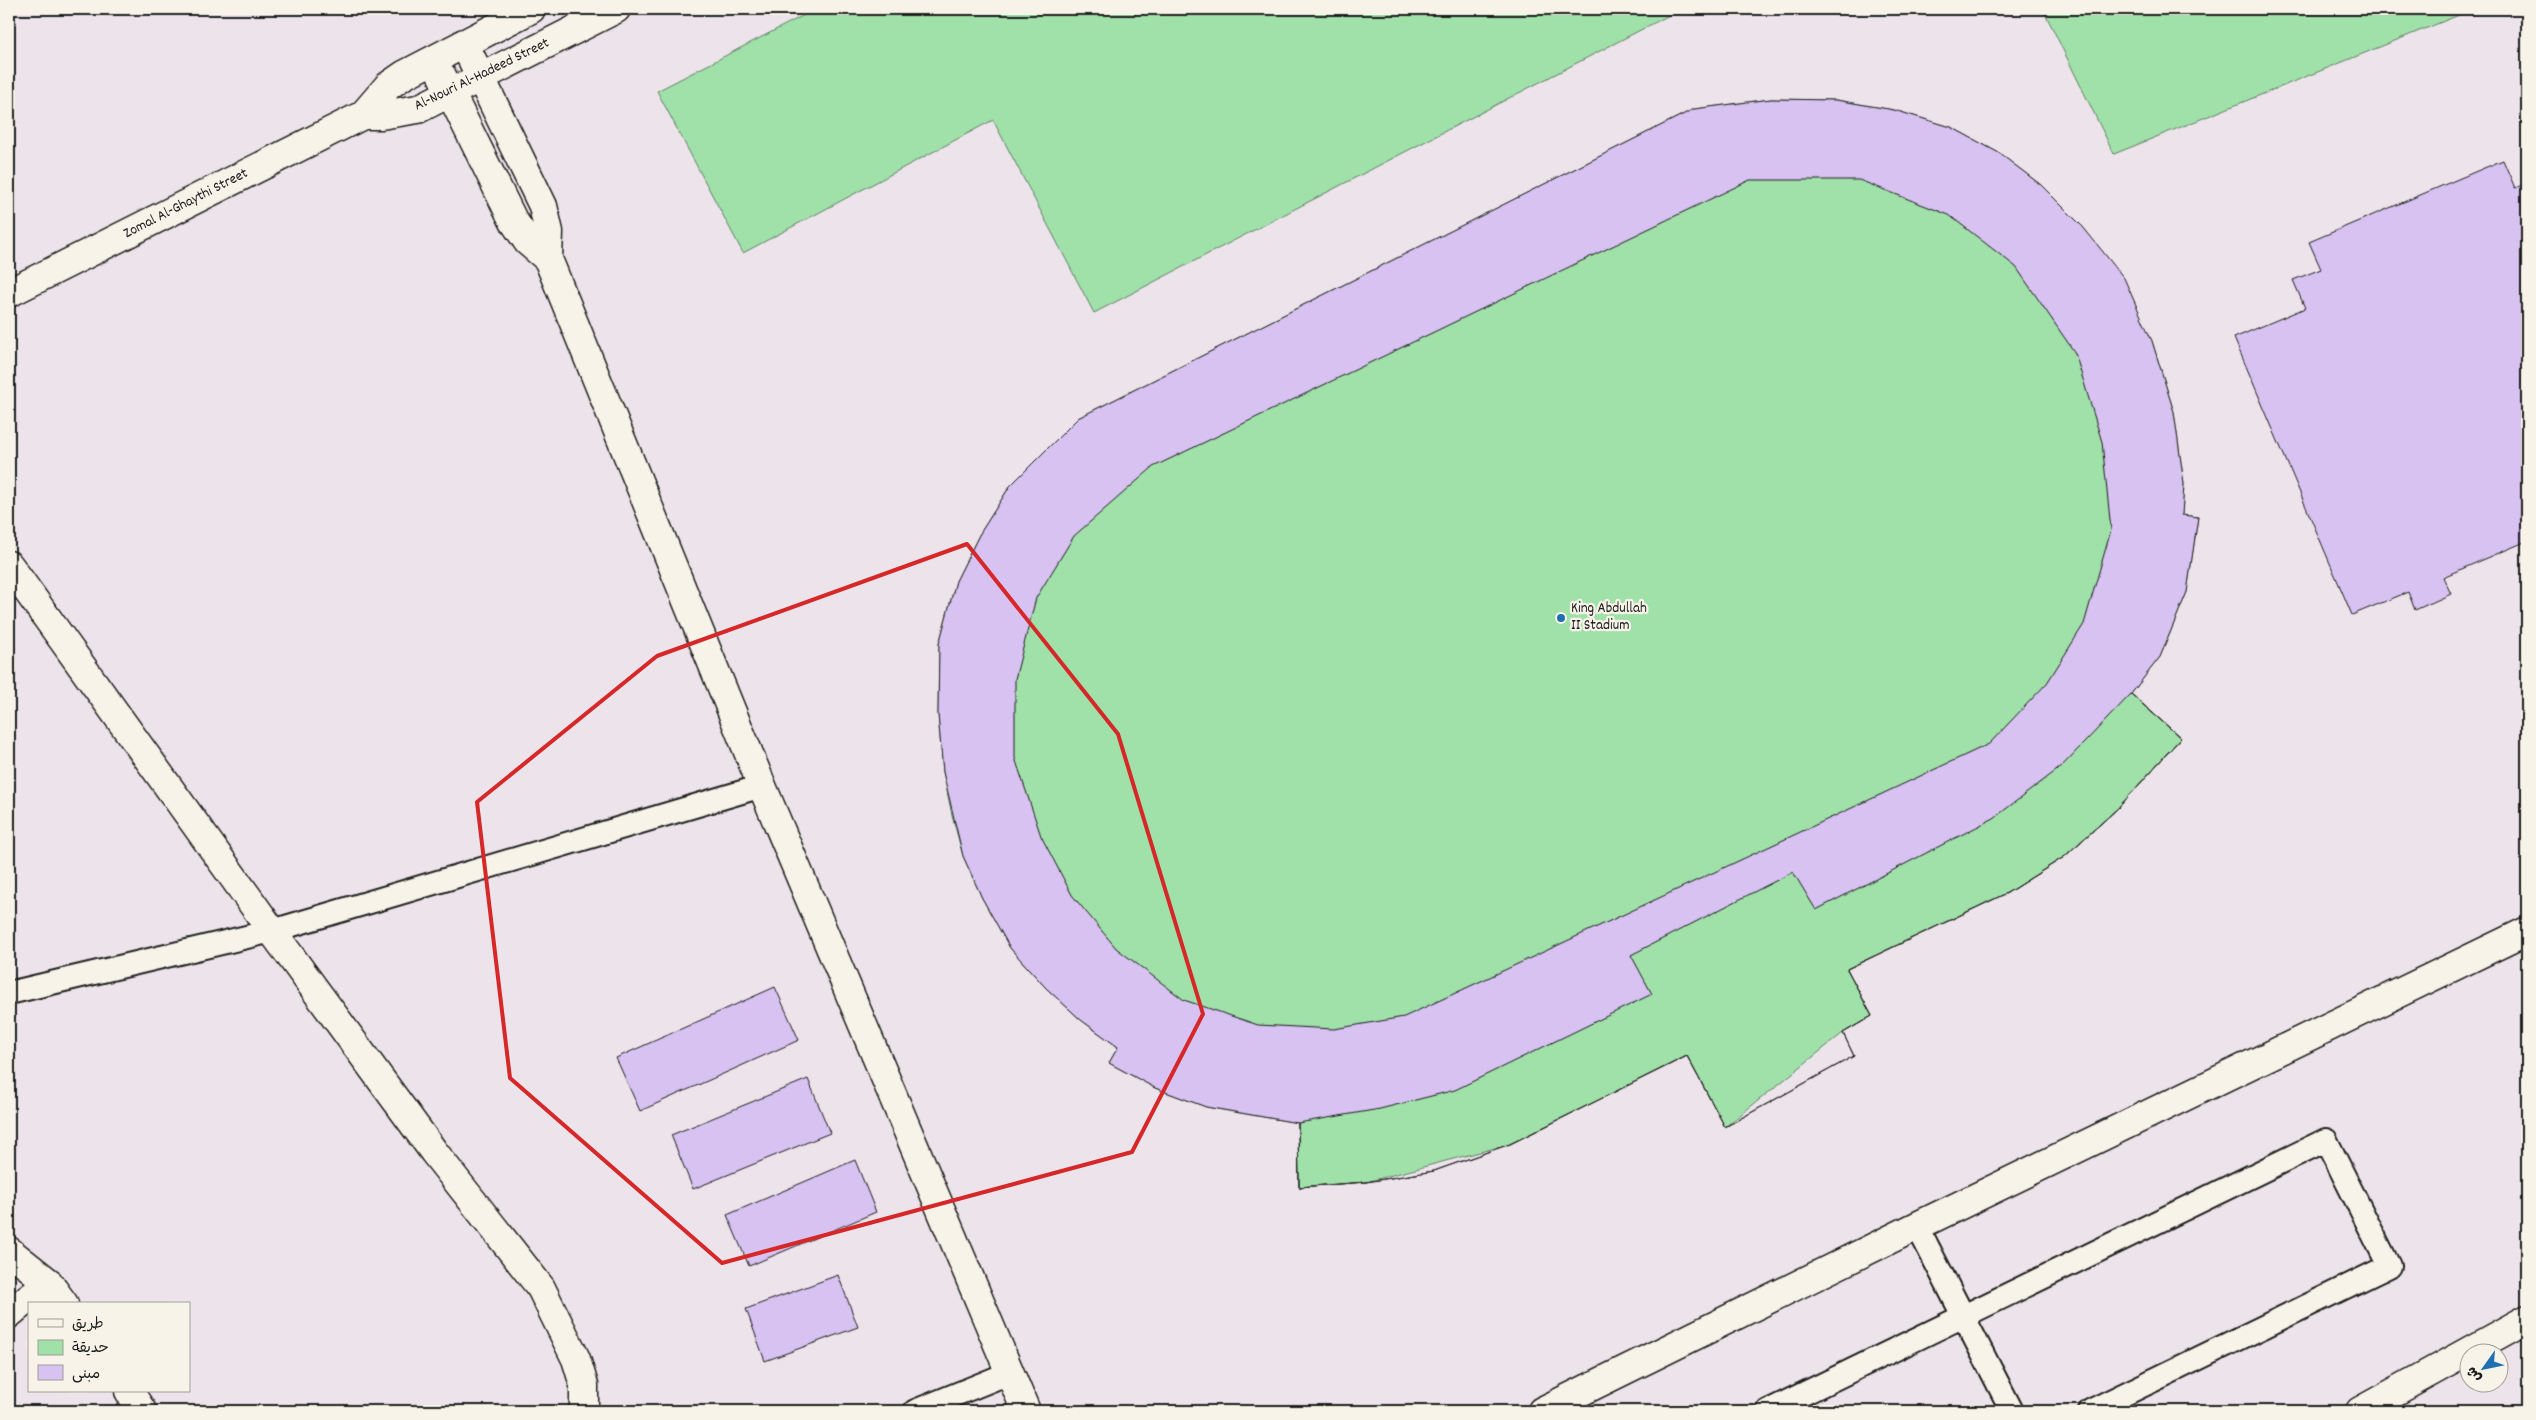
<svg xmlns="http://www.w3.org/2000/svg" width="2536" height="1420" font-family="Dekko,'Playpen Sans Arabic',sans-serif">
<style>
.built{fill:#ede4eb;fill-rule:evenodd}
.green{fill:#a0e1aa;stroke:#5e7e63}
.building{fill:#d7c2f2;stroke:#1c1c1c;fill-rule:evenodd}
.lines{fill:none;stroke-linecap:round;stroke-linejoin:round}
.service-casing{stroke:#1c1c1c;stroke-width:26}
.minor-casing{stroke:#1c1c1c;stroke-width:31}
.tertiary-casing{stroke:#1c1c1c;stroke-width:31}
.service{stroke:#f7f3e8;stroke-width:22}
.minor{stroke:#f7f3e8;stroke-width:28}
.tertiary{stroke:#f7f3e8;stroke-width:28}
.marked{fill:none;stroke:#d62828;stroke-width:4;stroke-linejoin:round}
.poi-dot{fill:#1f6fb2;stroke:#f7f3e8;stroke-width:2}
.labels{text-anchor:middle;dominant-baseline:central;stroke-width:4.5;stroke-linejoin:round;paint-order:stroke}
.street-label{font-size:15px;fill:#1c1c1c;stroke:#f7f3e8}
.poi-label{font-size:15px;fill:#1c1c1c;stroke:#f7f3e8;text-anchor:start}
</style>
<rect width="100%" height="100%" fill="#f7f3e8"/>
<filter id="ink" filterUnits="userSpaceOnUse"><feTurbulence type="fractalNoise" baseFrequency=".02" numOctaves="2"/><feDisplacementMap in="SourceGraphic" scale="10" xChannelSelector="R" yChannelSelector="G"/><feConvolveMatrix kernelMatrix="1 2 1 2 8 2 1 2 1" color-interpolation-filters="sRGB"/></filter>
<g filter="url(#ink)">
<path class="built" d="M 9,9 L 2527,9 L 2527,1411 L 9,1411 ZM 29,1304 L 189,1304 L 189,1391 L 29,1391 ZM 2468,1352 L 2498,1352 L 2498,1382 L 2468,1382 Z"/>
<path class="green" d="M 816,9 L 1681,9 L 1094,313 L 993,120 L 743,253 L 657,91 Z
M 2043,9 L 2474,9 L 2114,154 Z
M 1771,99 L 1836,100 L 1894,110 L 1951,127 L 1999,153 L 2041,185 L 2083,227 L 2152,341 L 2174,412 L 2184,484 L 2182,515 L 2198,517 L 2187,592 L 2160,657 L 2131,694 L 2181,738 L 2118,808 L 2064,857 L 2007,893 L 1847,969 L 1872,1016 L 1843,1033 L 1725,1127 L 1687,1056 L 1510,1144 L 1366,1182 L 1299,1187 L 1298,1123 L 1206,1107 L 1155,1088 L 1109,1063 L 1118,1047 L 1081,1020 L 1046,988 L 1010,948 L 982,898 L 963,856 L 952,815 L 943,772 L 938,714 L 939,644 L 956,581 L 979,535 L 1010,486 L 1078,418 L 1694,109 Z"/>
<path class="building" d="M 1771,99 L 1836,100 L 1894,110 L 1951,127 L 1999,153 L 2041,185 L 2083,227 L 2124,278 L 2152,341 L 2174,412 L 2184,484 L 2182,515 L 2198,517 L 2187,592 L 2160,657 L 2131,694 L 2181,738 L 2118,808 L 2064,857 L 2007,893 L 1847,969 L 1872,1016 L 1843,1033 L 1854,1056 L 1725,1127 L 1687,1056 L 1510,1144 L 1434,1171 L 1366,1182 L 1299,1187 L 1298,1123 L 1206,1107 L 1155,1088 L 1109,1063 L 1118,1047 L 1081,1020 L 1046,988 L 1010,948 L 982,898 L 963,856 L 943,772 L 938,714 L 939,644 L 956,581 L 979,535 L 1010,486 L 1078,418 L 1694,109 ZM 1750,180 L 1859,180 L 1949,215 L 2016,267 L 2075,353 L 2102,442 L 2111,530 L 2084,624 L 2047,683 L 1989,744 L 1404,1017 L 1334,1029 L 1258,1025 L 1184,1000 L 1116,948 L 1072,895 L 1041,836 L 1015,758 L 1015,679 L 1036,598 L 1074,536 L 1153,467 Z
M 2503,160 L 2515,188 L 2527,183 L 2527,541 L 2443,577 L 2451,594 L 2415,610 L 2408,592 L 2352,615 L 2234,338 L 2305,308 L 2293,280 L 2321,269 L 2309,242 Z
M 2131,694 L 2181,738 L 2118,808 L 2064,857 L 2007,893 L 1847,969 L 1872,1016 L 1843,1033 L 1854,1056 L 1725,1127 L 1687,1056 L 1510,1144 L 1434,1171 L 1366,1182 L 1299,1187 L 1298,1123 L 1380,1109 L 1455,1090 L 1652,994 L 1631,955 L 1793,872 L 1816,910 L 1994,818 L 2061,767 Z
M 775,987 L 799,1040 L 640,1111 L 616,1058 Z
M 808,1079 L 830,1133 L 693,1189 L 671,1135 Z
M 855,1160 L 876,1212 L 749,1266 L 727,1215 Z
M 838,1275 L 858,1327 L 765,1361 L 746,1309 Z"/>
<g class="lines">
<defs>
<path id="service" d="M 9,993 L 272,931 L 762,786
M 1917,1226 L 2012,1411
M 915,1411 L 1009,1373
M 1768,1411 L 2326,1140 L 2389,1266 L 2090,1411"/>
<path id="minor" d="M 9,565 L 272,931 L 434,1152 L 541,1288 L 576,1359 L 584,1385 L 584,1411
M 9,1314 L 48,1282"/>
<path id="tertiary" d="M 464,43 L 543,206 L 549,232 L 548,259 L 762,786 L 1026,1411
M 442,76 L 513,220 L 528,242 L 548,259
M 363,115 L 381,115 L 418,109 L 616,9
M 9,293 L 363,115 L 388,86 L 404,75 L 531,9
M 9,1251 L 48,1282 L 64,1304
M 129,1391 L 142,1411
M 1542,1411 L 1917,1226 L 2527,931
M 2360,1411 L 2527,1319"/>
</defs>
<use href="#service" class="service-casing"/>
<use href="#minor" class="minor-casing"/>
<use href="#tertiary" class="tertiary-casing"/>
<use href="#service" class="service"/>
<use href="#minor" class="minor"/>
<use href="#tertiary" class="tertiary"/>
</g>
</g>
<path class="marked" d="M 967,544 L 1118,734 L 1203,1014 L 1132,1152 L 722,1263 L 510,1078 L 477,802 L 657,656 Z"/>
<circle class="poi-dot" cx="1561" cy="618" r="5"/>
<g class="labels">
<g class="street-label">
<text transform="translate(482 75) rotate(-26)">Al-Nouri Al-Hadeed Street</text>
<text transform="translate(186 204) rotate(-27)">Zomal Al-Ghaythi Street</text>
</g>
<g class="poi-label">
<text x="1571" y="609">King Abdullah<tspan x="1571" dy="17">II Stadium</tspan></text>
</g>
</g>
<rect width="2536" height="1420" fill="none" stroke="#f7f3e8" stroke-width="30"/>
<rect x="15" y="15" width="2506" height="1390" fill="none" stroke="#1c1c1c" stroke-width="2" filter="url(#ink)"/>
<rect x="28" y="1302" width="162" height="90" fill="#f7f3e8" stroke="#9f9d96"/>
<rect x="38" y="1319" width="25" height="8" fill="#f7f3e8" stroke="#9f9d96"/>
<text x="72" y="1328" font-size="15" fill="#1c1c1c">طريق</text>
<rect x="38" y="1340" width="25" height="15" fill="#a0e1aa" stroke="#9f9d96"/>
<text x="72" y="1352" font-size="15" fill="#1c1c1c">حديقة</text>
<rect x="38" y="1365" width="25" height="15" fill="#d7c2f2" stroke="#9f9d96"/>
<text x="72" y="1378" font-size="15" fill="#1c1c1c">مبنى</text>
<g transform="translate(2484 1368) rotate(237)"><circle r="24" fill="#f7f3e8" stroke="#9f9d96"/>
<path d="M0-4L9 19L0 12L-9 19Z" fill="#1f6fb2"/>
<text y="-8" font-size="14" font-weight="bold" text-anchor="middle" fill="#1c1c1c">ش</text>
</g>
</svg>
